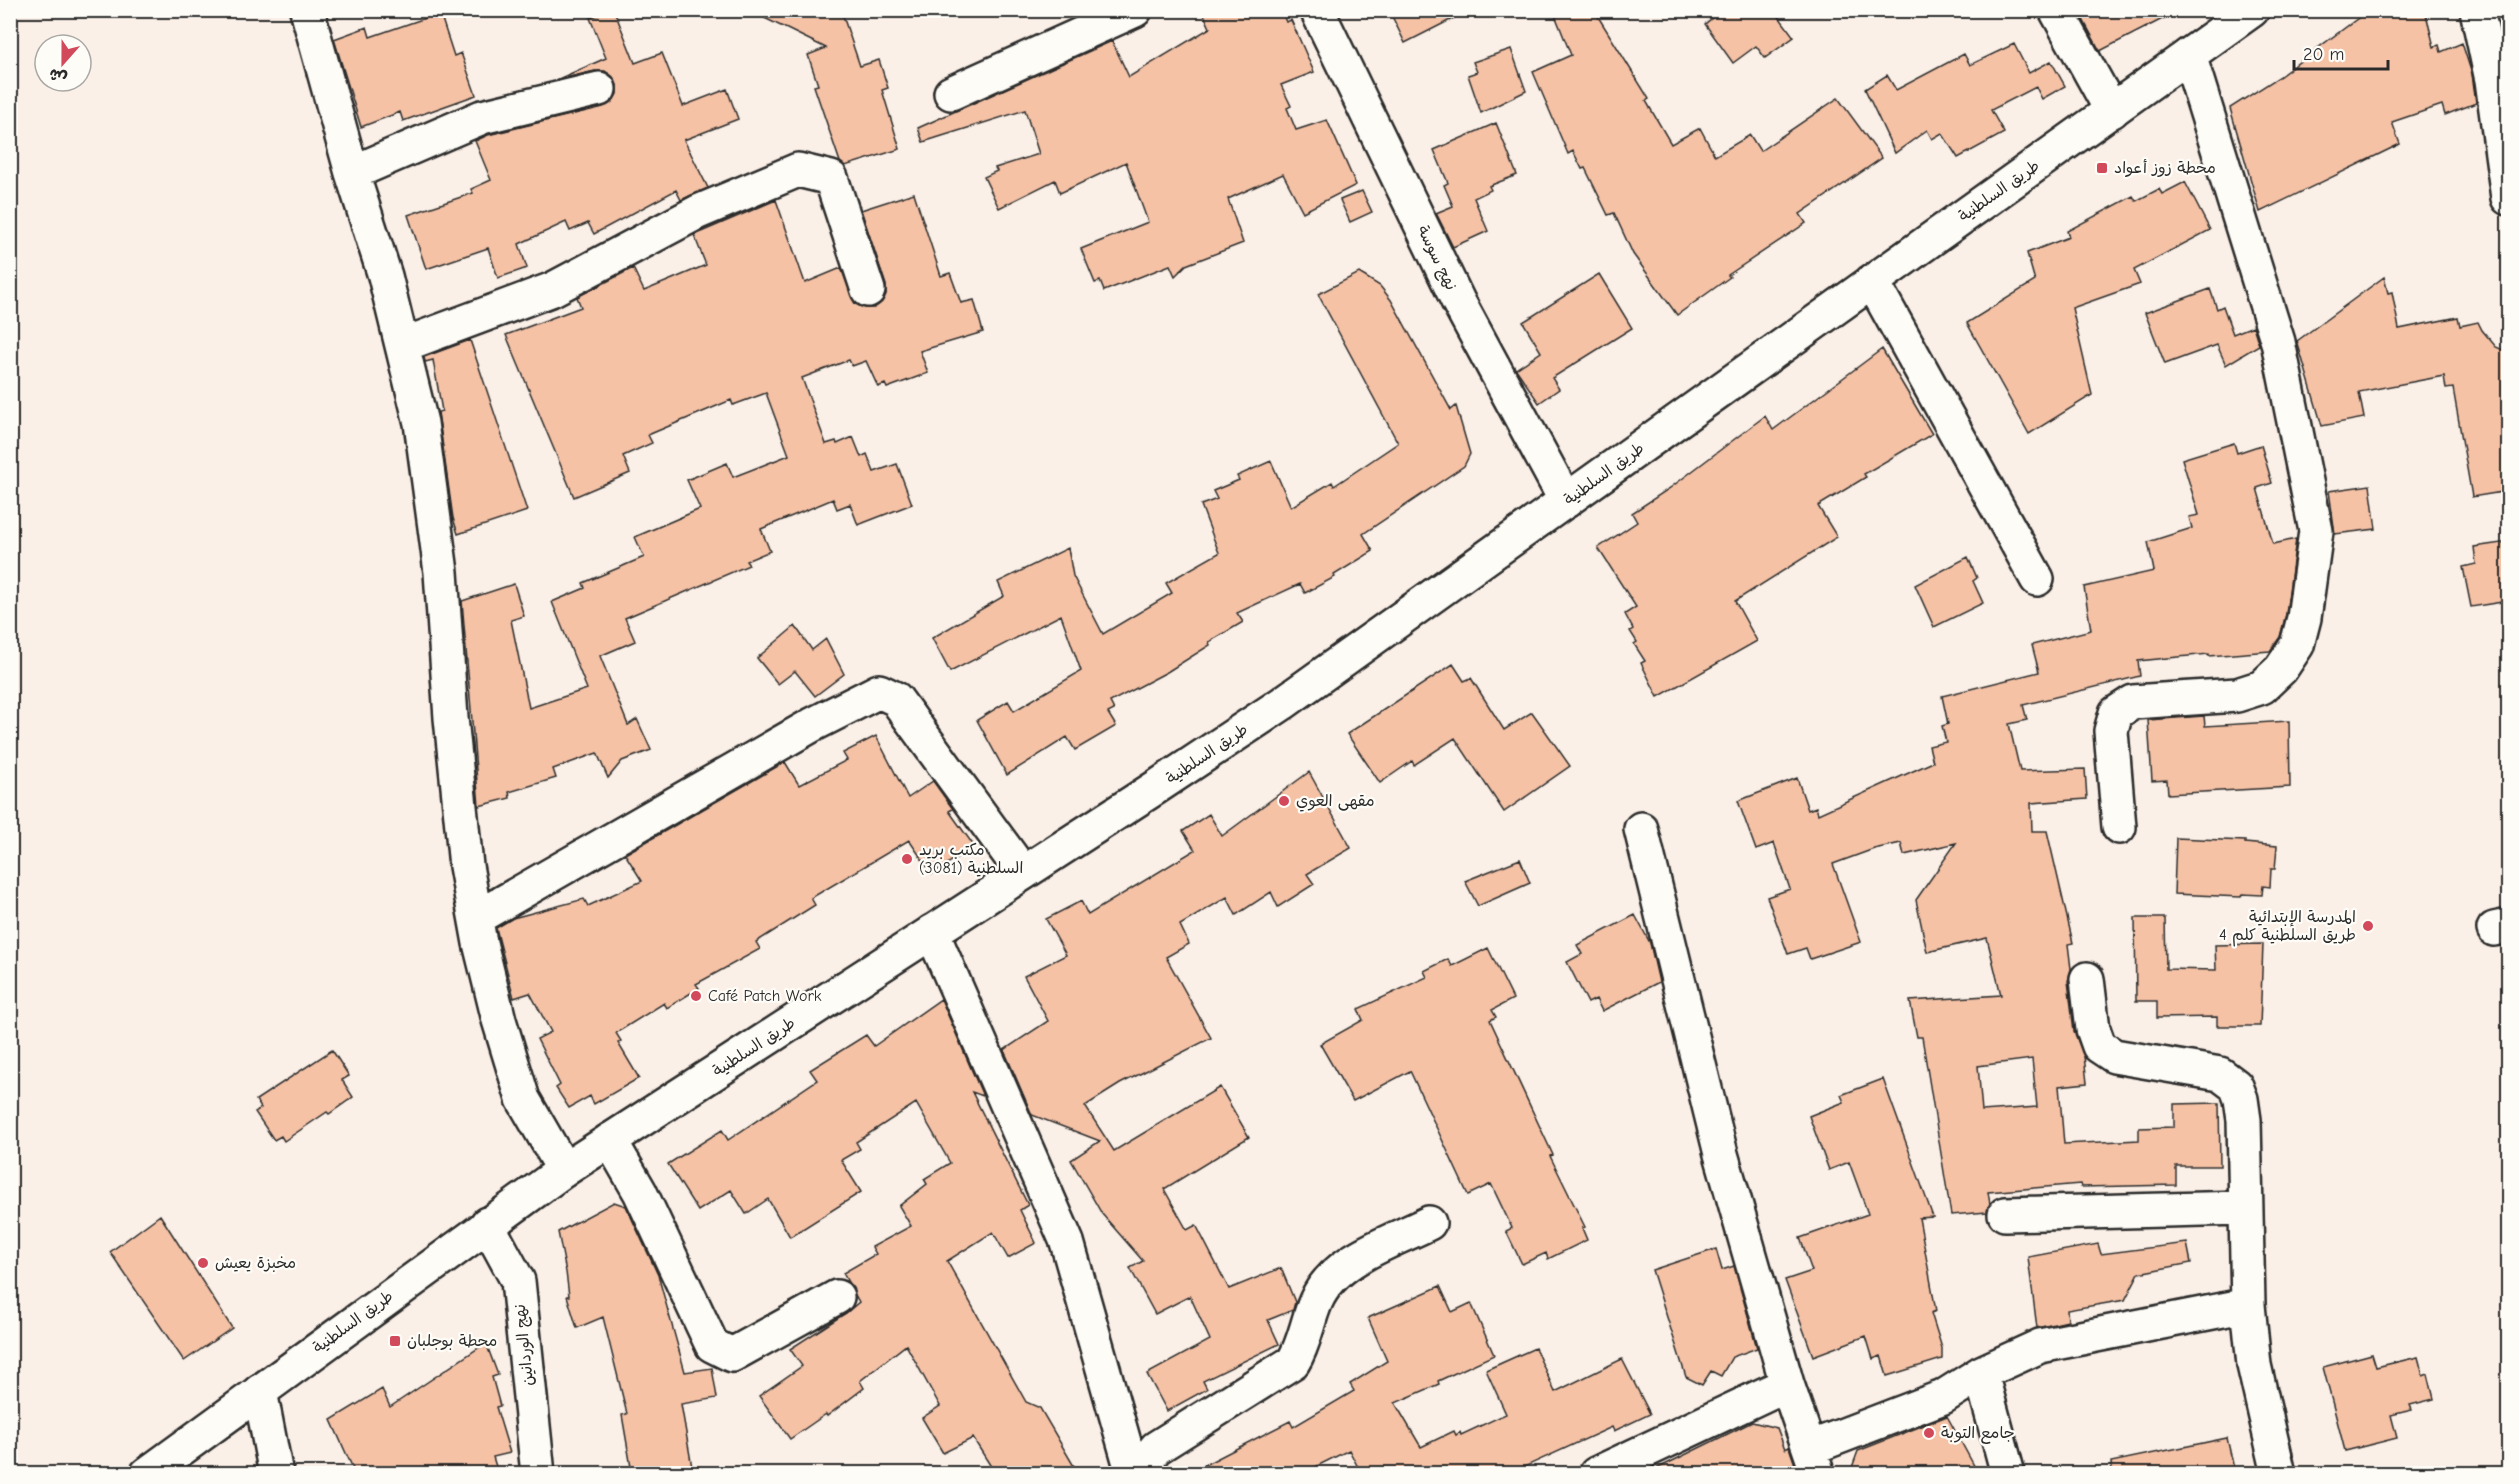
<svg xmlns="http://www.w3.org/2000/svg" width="2519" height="1484" font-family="'Comic Neue','Playpen Sans Arabic',sans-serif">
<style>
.building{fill:#f5c2a6;stroke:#2b2b2b;stroke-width:1.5;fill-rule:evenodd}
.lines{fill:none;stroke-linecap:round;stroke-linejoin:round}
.minor-casing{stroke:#2b2b2b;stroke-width:38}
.major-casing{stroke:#2b2b2b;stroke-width:38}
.minor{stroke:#fdfcf7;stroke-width:33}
.major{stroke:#fdfcf7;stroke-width:33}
.poi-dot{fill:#d1495b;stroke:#fdfcf7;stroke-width:2}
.labels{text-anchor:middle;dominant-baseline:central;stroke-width:4.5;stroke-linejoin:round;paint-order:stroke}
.poi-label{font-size:16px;fill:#2b2b2b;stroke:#fdfcf7;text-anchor:start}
.street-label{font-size:16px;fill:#2b2b2b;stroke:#fdfcf7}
</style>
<rect width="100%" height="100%" fill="#fbf0e7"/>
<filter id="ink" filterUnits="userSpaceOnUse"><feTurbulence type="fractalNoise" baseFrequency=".0167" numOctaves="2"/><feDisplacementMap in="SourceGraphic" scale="12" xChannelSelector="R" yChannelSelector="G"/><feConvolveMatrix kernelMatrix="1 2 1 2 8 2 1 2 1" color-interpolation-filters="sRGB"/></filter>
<g filter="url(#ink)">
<path class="building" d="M 609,10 L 614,10 L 635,63 L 662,53 L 683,106 L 727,89 L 738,119 L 684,140 L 708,188 L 681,200 L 676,190 L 594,234 L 588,223 L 570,231 L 566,222 L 519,244 L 527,268 L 498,278 L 488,248 L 426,269 L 408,215 L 473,193 L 471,189 L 491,180 L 475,141 L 488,135 L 603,107 L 612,102 L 617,94 L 617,85 L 613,77 L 605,71 L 595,71 L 556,80 L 606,58 L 590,18 Z
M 748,10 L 841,10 L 860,66 L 879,60 L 888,88 L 882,90 L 900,149 L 845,166 L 840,162 L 814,86 L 818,85 L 808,55 L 826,48 Z
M 1202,10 L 1281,10 L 1286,22 L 1291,20 L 1314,72 L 1281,85 L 1291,106 L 1287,108 L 1296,130 L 1327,120 L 1356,185 L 1303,212 L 1283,174 L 1228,199 L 1243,243 L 1186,265 L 1175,276 L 1170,265 L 1104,291 L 1100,281 L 1095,283 L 1081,249 L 1148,222 L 1126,162 L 1060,193 L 1055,180 L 999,208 L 984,177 L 997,171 L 995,168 L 1039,154 L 1025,110 L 923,142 L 918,128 L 1112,41 L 1129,77 L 1210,28 Z
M 1389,10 L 1470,10 L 1405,43 Z
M 1553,10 L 1594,10 L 1649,99 L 1646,101 L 1671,144 L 1700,128 L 1715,156 L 1750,135 L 1760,151 L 1838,98 L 1882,158 L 1800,214 L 1806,223 L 1728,275 L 1730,277 L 1677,315 L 1633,254 L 1614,213 L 1608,215 L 1585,168 L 1582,169 L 1573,151 L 1568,154 L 1533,72 L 1571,55 Z
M 1722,10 L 1774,10 L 1794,37 L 1765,58 L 1756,46 L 1733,63 L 1705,24 Z
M 2078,10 L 2180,10 L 2100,51 Z
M 2369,10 L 2425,10 L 2434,47 L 2439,45 L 2441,52 L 2462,43 L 2472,74 L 2476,103 L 2445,115 L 2442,105 L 2392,122 L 2400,144 L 2260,212 L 2230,108 L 2279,77 Z
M 440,13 L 454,56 L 461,53 L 476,95 L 403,121 L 400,112 L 361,127 L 334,39 L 367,27 L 370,37 Z
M 2014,44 L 2029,73 L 2051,61 L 2065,86 L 2042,99 L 2036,87 L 1991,110 L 2004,133 L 1958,158 L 1942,133 L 1932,139 L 1927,130 L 1895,153 L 1865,89 L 1887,75 L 1896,90 L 1964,54 L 1970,65 Z
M 1511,49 L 1526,91 L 1481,113 L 1468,75 L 1477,72 L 1473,62 Z
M 1496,123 L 1517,175 L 1489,186 L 1491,190 L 1474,198 L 1488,231 L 1453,247 L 1436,213 L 1453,206 L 1444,185 L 1448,183 L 1434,150 Z
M 2185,182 L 2210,230 L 2134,270 L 2140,284 L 2072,308 L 2092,395 L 2029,434 L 1967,323 L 2035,281 L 2027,253 L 2069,237 L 2067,231 L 2133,196 L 2136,201 L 2159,189 L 2162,194 Z
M 1362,191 L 1372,212 L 1350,222 L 1340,200 Z
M 914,193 L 941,276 L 950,273 L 961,303 L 974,300 L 983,332 L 920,351 L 928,373 L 887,388 L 885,384 L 878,387 L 866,361 L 852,366 L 849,360 L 802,378 L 826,444 L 836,441 L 837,444 L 853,437 L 861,457 L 867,454 L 874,472 L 897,464 L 912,504 L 858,525 L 850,504 L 837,509 L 833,499 L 761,529 L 770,551 L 746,561 L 749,565 L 625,618 L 635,641 L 600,656 L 628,725 L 637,719 L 651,750 L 622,761 L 608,778 L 597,753 L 553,769 L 556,778 L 509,792 L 510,798 L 479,806 L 462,601 L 514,584 L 524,616 L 511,620 L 529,708 L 587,689 L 552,602 L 585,588 L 583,583 L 644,557 L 635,537 L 700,509 L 687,480 L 727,463 L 733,477 L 789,455 L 766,393 L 733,405 L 731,400 L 648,435 L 652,443 L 623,456 L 630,473 L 574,497 L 506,335 L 581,307 L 577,297 L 633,268 L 644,291 L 706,265 L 694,235 L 776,200 L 805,283 L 841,268 L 855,304 L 865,308 L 874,308 L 882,302 L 886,294 L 886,285 L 861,210 Z
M 1359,273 L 1380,286 L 1391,300 L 1451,410 L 1456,406 L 1470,454 L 1464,466 L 1363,534 L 1373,551 L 1334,575 L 1335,577 L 1305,593 L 1300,584 L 1237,613 L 1243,622 L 1209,642 L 1210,645 L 1167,672 L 1110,702 L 1114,710 L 1108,713 L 1116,726 L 1075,750 L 1067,737 L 1007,775 L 977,720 L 1008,701 L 1014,711 L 1081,671 L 1061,615 L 950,672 L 932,638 L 1004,596 L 998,582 L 1068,548 L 1073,576 L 1103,634 L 1172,593 L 1166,583 L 1219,553 L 1201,505 L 1217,499 L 1213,491 L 1239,480 L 1237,476 L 1271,461 L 1291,507 L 1332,482 L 1334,486 L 1398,443 L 1318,294 Z
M 1599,274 L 1632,328 L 1552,378 L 1559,389 L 1539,403 L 1516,369 L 1541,352 L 1523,322 Z
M 2384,277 L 2388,293 L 2392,292 L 2399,329 L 2458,317 L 2460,326 L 2478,322 L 2482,330 L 2496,347 L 2508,352 L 2508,491 L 2472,497 L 2453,388 L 2446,389 L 2444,376 L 2359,392 L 2364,418 L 2322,426 L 2297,341 Z
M 2210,289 L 2217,309 L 2223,306 L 2233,334 L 2253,326 L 2259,345 L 2226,365 L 2217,345 L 2165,364 L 2145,313 Z
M 470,340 L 527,511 L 458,534 L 453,518 L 438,412 L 442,411 L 433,360 L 425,362 L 424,357 Z
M 1882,349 L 1932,434 L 1864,474 L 1866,477 L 1818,506 L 1837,537 L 1735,601 L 1757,641 L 1658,697 L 1641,663 L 1645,661 L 1634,644 L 1637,642 L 1630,631 L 1633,629 L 1625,614 L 1636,607 L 1598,548 L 1637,522 L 1632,513 L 1670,488 L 1765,416 L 1773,430 Z
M 2234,443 L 2237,453 L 2261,445 L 2272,483 L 2257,488 L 2273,544 L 2296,539 L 2286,614 L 2280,637 L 2270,651 L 2209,656 L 2209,654 L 2138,661 L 2140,676 L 2023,705 L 2027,720 L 2009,724 L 2020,771 L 2085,769 L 2087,799 L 2031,803 L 2032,831 L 2047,831 L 2073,943 L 2068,944 L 2071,969 L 2068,981 L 2074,1031 L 2084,1056 L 2087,1083 L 2059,1086 L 2064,1144 L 2139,1140 L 2139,1128 L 2174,1127 L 2174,1104 L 2219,1103 L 2220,1166 L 2176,1166 L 2176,1185 L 2081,1187 L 2080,1184 L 1988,1192 L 1990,1204 L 1987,1212 L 1951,1215 L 1922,1037 L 1917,1037 L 1910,1001 L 2001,995 L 1987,938 L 1927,952 L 1916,900 L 1956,843 L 1904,855 L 1901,843 L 1874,849 L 1833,864 L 1861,942 L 1810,959 L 1806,948 L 1788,954 L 1767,897 L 1790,889 L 1774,843 L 1756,850 L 1738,801 L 1797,778 L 1808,810 L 1816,807 L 1818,814 L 1933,762 L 1929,746 L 1946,742 L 1942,726 L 1948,724 L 1942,696 L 2039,672 L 2032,645 L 2091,630 L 2084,587 L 2154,571 L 2148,542 L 2192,528 L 2189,517 L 2199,515 L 2182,459 ZM 2032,1059 L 2037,1107 L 1982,1111 L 1978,1066 Z
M 2370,485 L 2376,529 L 2335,534 L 2329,491 Z
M 2508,542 L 2508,601 L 2471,607 L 2463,567 L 2476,564 L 2474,547 Z
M 1968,557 L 1977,578 L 1973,581 L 1983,603 L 1934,627 L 1915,585 Z
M 795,626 L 812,650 L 826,639 L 844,674 L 815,696 L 795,671 L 778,684 L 757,658 Z
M 1453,664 L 1464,681 L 1471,678 L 1504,730 L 1532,712 L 1570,766 L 1504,812 L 1455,738 L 1414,765 L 1412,761 L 1380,783 L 1347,734 Z
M 2204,716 L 2205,726 L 2289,721 L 2290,787 L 2168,794 L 2167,780 L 2152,781 L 2148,720 Z
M 876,736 L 908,798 L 933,781 L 953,809 L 949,811 L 974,846 L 932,874 L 909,840 L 811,898 L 815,905 L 756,942 L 760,949 L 696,984 L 699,988 L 667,1008 L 664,1003 L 616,1033 L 621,1041 L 618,1043 L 639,1078 L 594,1104 L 590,1096 L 569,1108 L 556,1088 L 560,1085 L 537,1039 L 551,1032 L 530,993 L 514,998 L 496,928 L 513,918 L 584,899 L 588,906 L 642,881 L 625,854 L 785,762 L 799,785 L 847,760 L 843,753 Z
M 1309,772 L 1351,848 L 1307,874 L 1314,884 L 1278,907 L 1271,892 L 1236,915 L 1227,897 L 1180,925 L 1189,944 L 1166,957 L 1211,1038 L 1120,1084 L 1085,1106 L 1114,1151 L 1220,1087 L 1249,1137 L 1164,1189 L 1187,1230 L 1196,1225 L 1229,1289 L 1281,1268 L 1295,1302 L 1293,1310 L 1268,1320 L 1279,1344 L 1203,1381 L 1207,1389 L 1167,1411 L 1147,1374 L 1210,1340 L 1190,1296 L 1155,1314 L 1130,1268 L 1143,1261 L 1102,1214 L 1071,1160 L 1100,1141 L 1032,1115 L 1004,1050 L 1048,1021 L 1024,976 L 1066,955 L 1046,919 L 1081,901 L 1088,915 L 1195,850 L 1183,831 L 1209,814 L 1222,836 Z
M 2176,838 L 2245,841 L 2245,843 L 2277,846 L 2275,869 L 2271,869 L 2270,887 L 2263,886 L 2262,895 L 2242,894 L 2241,897 L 2174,894 Z
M 1520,859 L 1530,883 L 1478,906 L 1465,881 Z
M 1635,915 L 1650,943 L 1659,982 L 1602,1011 L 1596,999 L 1588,1003 L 1567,962 L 1582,954 L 1577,945 Z
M 2135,918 L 2165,918 L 2166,969 L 2216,970 L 2215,945 L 2263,944 L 2260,1026 L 2217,1026 L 2217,1017 L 2157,1018 L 2157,1001 L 2136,1001 Z
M 1488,948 L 1513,999 L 1492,1010 L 1496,1017 L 1490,1020 L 1553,1155 L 1550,1156 L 1585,1227 L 1582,1228 L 1587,1240 L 1548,1259 L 1546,1253 L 1522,1264 L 1506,1231 L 1512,1228 L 1491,1184 L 1468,1195 L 1410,1071 L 1353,1101 L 1320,1044 L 1363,1020 L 1358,1009 L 1427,977 L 1424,971 L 1448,959 L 1452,966 Z
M 941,999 L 983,1096 L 972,1092 L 1028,1205 L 1020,1210 L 1036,1243 L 1008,1258 L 993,1232 L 947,1261 L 1026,1402 L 1040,1408 L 1078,1473 L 995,1473 L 973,1438 L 943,1453 L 922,1418 L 940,1406 L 906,1345 L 860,1381 L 864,1388 L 827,1416 L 826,1414 L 790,1439 L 759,1396 L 802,1366 L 790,1349 L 846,1313 L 859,1302 L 843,1273 L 876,1254 L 872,1247 L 911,1226 L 899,1206 L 927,1184 L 924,1179 L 950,1163 L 916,1103 L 856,1142 L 860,1149 L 841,1160 L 861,1192 L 790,1237 L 768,1199 L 746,1214 L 731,1190 L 698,1211 L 668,1164 L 722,1130 L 728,1140 L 817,1080 L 810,1070 L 866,1035 L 874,1046 Z
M 332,1050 L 349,1076 L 342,1080 L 353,1097 L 329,1114 L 327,1112 L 284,1141 L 281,1136 L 274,1140 L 255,1112 L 261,1108 L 256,1100 Z
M 1883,1079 L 1933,1217 L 1919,1218 L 1936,1311 L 1931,1313 L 1942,1348 L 1942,1359 L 1887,1376 L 1881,1356 L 1873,1359 L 1866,1336 L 1813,1356 L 1785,1280 L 1812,1271 L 1800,1238 L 1868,1214 L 1849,1162 L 1829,1170 L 1809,1116 L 1844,1102 L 1841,1095 Z
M 614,1202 L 626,1206 L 658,1275 L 685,1372 L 712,1368 L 717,1398 L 681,1404 L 693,1473 L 632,1473 L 622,1415 L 627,1414 L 603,1317 L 577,1328 L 567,1296 L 569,1296 L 566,1272 L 558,1232 Z
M 160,1215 L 232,1328 L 184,1361 L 110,1252 Z
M 2187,1243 L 2191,1263 L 2139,1273 L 2125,1300 L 2067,1310 L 2068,1321 L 2037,1328 L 2028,1257 L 2098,1244 L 2101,1254 Z
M 1716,1249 L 1722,1270 L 1734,1266 L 1757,1348 L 1732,1357 L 1721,1376 L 1711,1371 L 1702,1385 L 1686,1377 L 1652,1270 Z
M 1440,1286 L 1452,1312 L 1471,1303 L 1494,1355 L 1438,1381 L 1439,1384 L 1395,1403 L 1421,1447 L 1454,1431 L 1456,1435 L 1460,1432 L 1461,1435 L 1506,1414 L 1486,1370 L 1535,1348 L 1555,1392 L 1622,1359 L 1650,1414 L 1614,1431 L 1612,1427 L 1511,1473 L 1361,1473 L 1349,1450 L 1303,1473 L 1189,1473 L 1290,1421 L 1293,1427 L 1354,1391 L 1350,1384 L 1387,1361 L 1368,1318 Z
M 486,1343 L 498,1375 L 492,1377 L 500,1406 L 496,1407 L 510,1453 L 493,1457 L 498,1473 L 355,1473 L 331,1420 L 382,1389 L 390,1407 Z
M 2372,1354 L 2376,1367 L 2418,1357 L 2423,1376 L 2428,1374 L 2434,1399 L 2410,1405 L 2412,1410 L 2391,1415 L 2397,1438 L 2345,1451 L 2323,1367 Z
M 1947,1416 L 1978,1473 L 1850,1473 L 1858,1451 Z
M 1752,1422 L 1777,1428 L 1785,1449 L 1789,1447 L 1798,1473 L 1648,1473 Z
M 2227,1438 L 2235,1473 L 2112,1473 L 2111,1462 Z"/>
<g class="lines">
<defs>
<path id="minor" d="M 307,10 L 352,173 L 385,276 L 421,423 L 441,572 L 451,718 L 466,866 L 480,943 L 499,1020 L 523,1099 L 564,1170
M 1317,10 L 1458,301 L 1566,501
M 2056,10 L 2112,111
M 2477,10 L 2492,80 L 2508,198
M 951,93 L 1135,10
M 352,173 L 482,117 L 599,89
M 1872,281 L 2037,579
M 403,345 L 553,289 L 698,212 L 798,170 L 831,178 L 868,290
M 2119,827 L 2111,731 L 2116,713 L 2133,702 L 2237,695 L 2262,687 L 2281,669 L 2297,645 L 2304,618 L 2316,531 L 2278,342 L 2189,55
M 1641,829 L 1721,1154 L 1787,1384
M 476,918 L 812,725 L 879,691 L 896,699 L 1023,873
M 2494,929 L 2508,926
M 932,932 L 1067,1242 L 1133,1474
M 2087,979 L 2093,1029 L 2099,1046 L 2114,1056 L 2220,1074 L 2236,1086 L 2241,1099 L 2244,1120 L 2248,1305 L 2254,1365 L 2279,1474
M 610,1140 L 640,1192 L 712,1345 L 732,1355 L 837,1297
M 2005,1214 L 2244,1208
M 487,1224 L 518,1281 L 538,1474
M 1981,1373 L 2008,1474
M 260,1391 L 276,1474
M 1810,1448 L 1943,1397 L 1981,1373 L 2040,1346 L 2248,1305
M 1136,1474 L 1156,1448 L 1293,1362 C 1305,1343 1307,1321 1316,1301 C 1334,1259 1391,1242 1429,1223
M 1596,1474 L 1787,1384 L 1818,1474"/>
<path id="major" d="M 147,1474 L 564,1170 L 1155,788 L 1283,703 L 2252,10"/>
</defs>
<use href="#minor" class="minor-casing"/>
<use href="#major" class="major-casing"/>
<use href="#minor" class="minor"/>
<use href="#major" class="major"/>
</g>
</g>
<g class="poi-dot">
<rect x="2096" y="162" width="12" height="12" rx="3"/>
<circle cx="1284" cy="801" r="6"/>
<circle cx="907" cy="859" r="6"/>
<circle cx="2368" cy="926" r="6"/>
<circle cx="696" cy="996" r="6"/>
<circle cx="203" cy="1263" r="6"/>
<rect x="389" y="1335" width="12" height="12" rx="3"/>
<circle cx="1929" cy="1433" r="6"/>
</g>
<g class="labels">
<g class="poi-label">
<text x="2114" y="168">محطة زوز أعواد</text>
<text x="1296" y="801">مقهى العوي</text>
<text x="919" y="850">مكتب بريد<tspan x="919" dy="18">السلطنية (3081)</tspan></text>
<text x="2356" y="917" text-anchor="end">المدرسة الإبتدائية<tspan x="2356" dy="18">طريق السلطنية كلم 4</tspan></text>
<text x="708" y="996">Café Patch Work</text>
<text x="215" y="1263">مخبزة يعيش</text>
<text x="407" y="1341">محطة بوجلبان</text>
<text x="1941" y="1433">جامع التوبة</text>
</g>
<g class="street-label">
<text transform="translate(1999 191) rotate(-35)">طريق السلطنية</text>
<text transform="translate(1437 258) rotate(64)">نهج سوسة</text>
<text transform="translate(1604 474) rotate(-36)">طريق السلطنية</text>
<text transform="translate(1207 754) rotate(-34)">طريق السلطنية</text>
<text transform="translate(754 1047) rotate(-33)">طريق السلطنية</text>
<text transform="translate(353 1322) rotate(-36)">طريق السلطنية</text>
<text transform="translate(524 1345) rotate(-96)">نهج الوردانين</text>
</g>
</g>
<rect width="2519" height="1484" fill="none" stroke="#fdfcf7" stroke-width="36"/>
<rect x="18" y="18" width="2483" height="1448" fill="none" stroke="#2b2b2b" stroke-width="2" filter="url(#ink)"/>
<g transform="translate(63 63) rotate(201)"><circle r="28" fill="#fdfcf7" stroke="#a9a8a5" stroke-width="1.5"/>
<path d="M0-4.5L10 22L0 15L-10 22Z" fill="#d1495b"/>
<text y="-9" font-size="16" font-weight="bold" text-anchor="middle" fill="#2b2b2b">ش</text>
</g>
<path d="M2294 60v9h94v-9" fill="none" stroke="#2b2b2b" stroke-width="3"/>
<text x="2303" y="60" font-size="18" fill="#2b2b2b" stroke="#fdfcf7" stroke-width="4.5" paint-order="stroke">20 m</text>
</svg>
